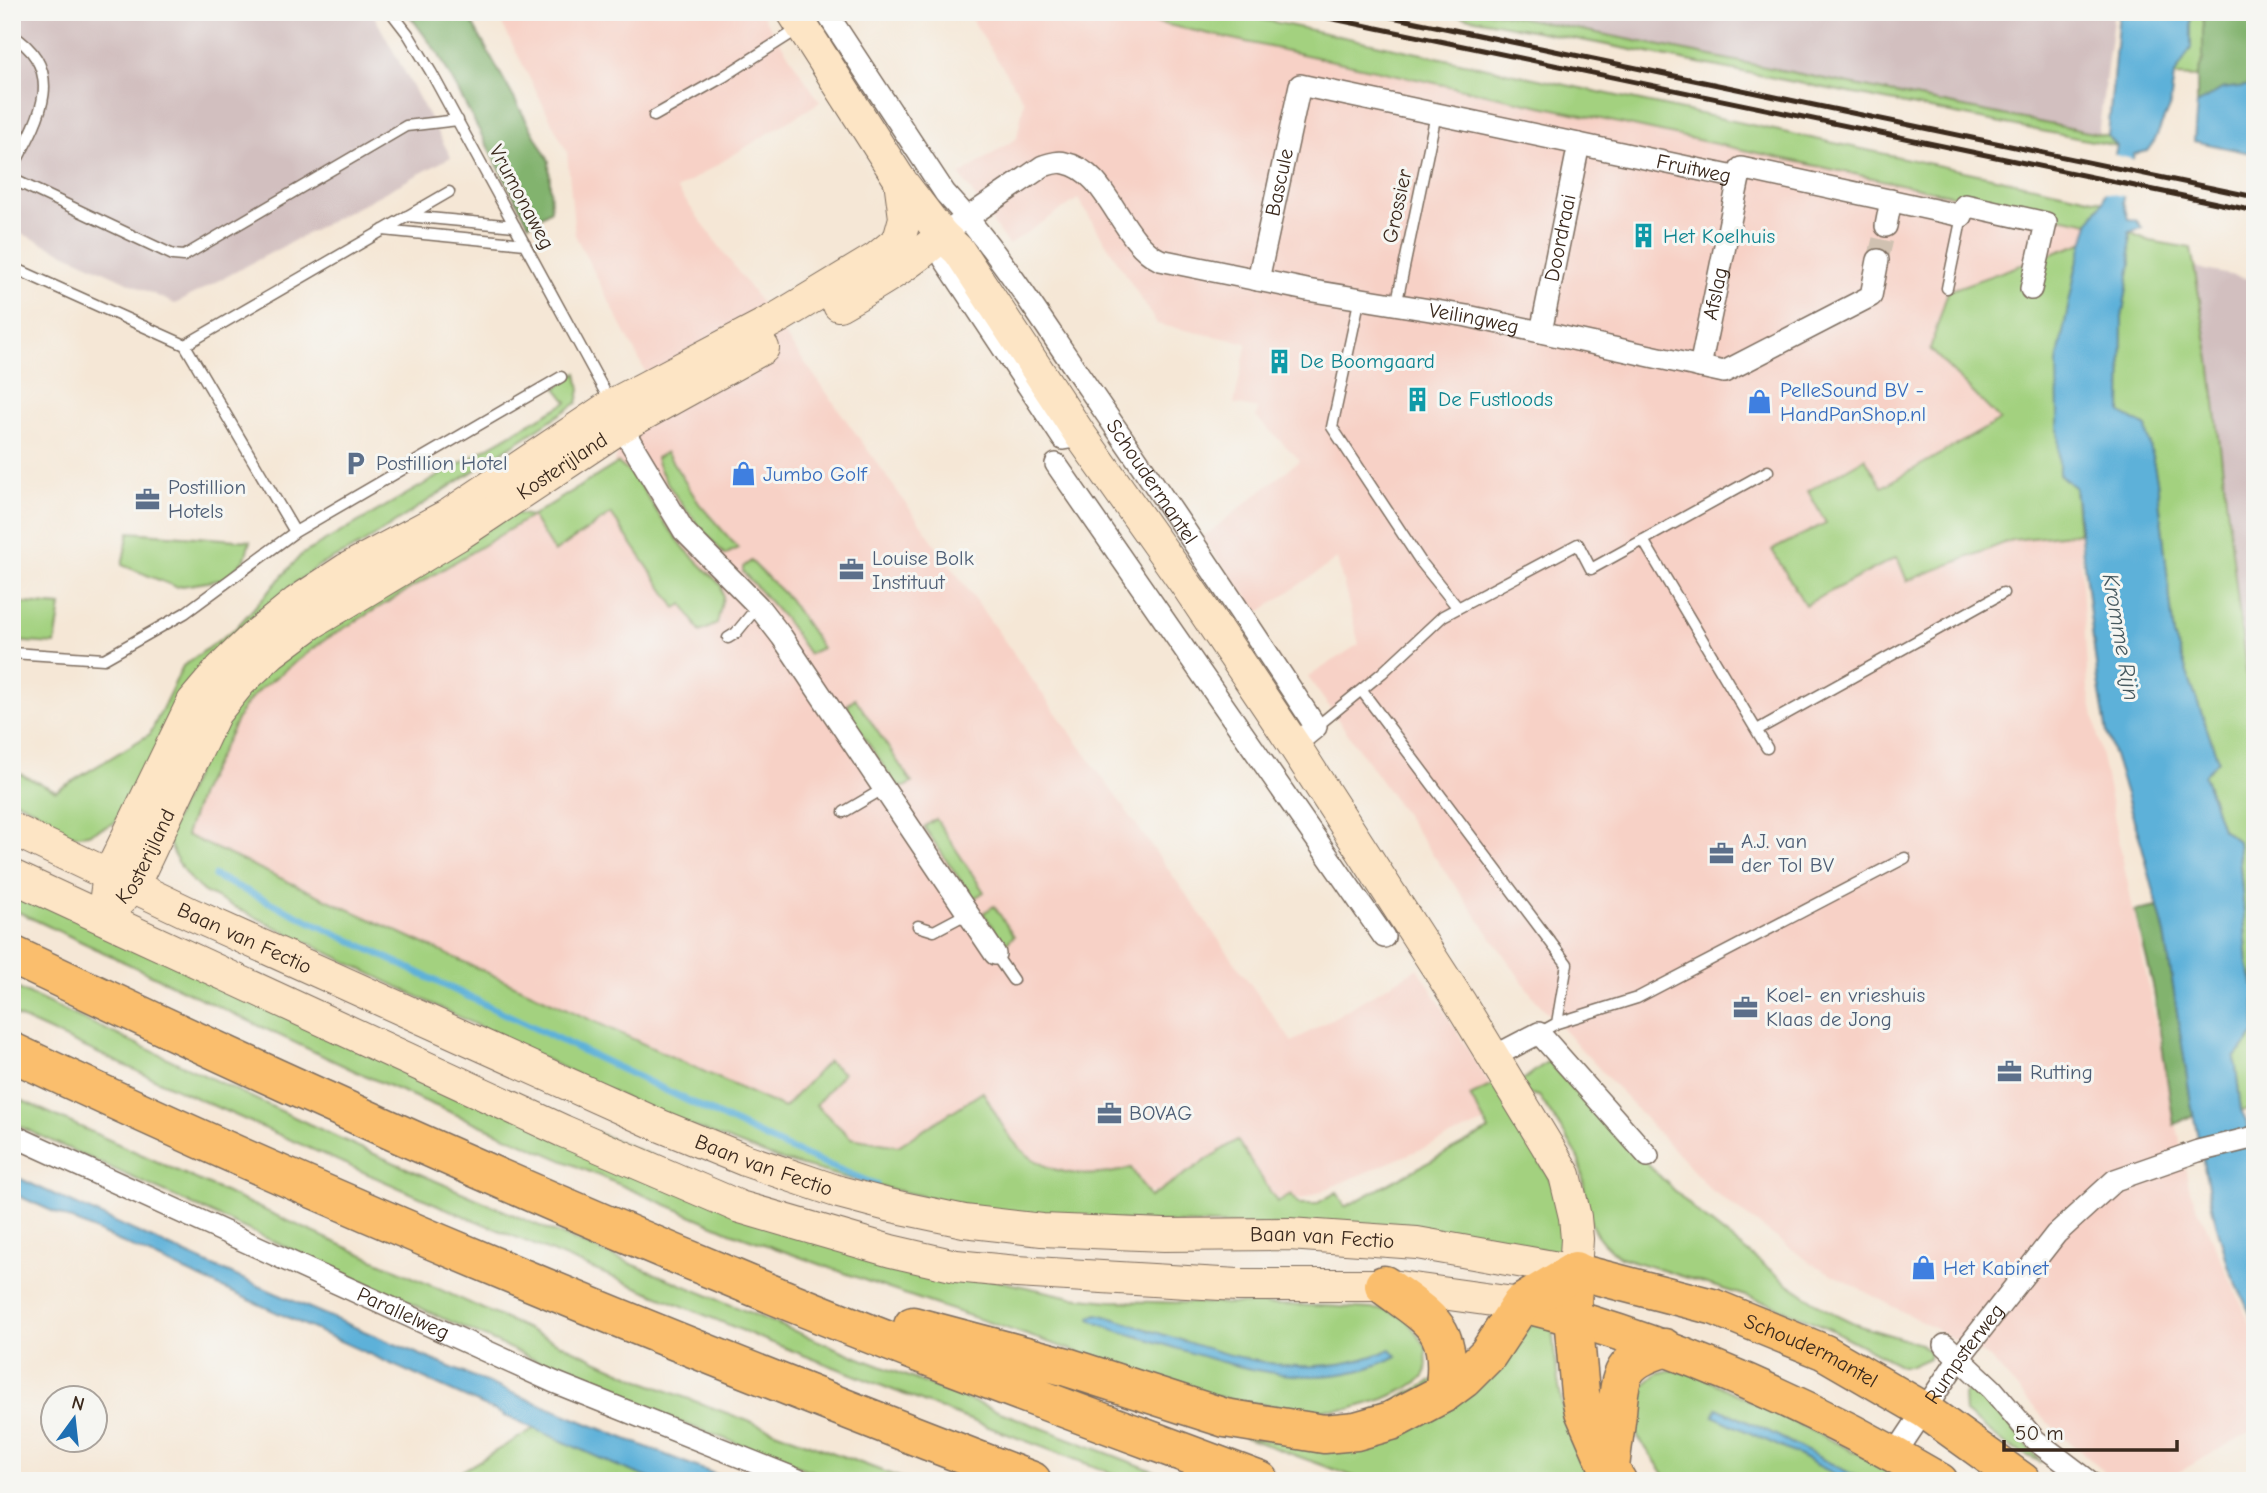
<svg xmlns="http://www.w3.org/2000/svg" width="2267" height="1493" font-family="'Comic Neue',sans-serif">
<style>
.built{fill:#f7d1c6}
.industrial{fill:#d2bfbf}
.green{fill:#a3d17f;stroke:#6f7e4e;stroke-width:2}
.forest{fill:#82b36e;stroke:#5e6e46;stroke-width:2}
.water{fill:#5db1d9;stroke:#4c6e7c;stroke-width:2}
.pier{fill:#f5e7d6}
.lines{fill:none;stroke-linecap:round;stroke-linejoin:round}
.stream{stroke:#5db1d9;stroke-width:7}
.street-tunnel{stroke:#d0c1b1;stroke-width:21;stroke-dasharray:21 10;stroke-linecap:butt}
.lane-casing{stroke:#7c6c5e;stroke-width:13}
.street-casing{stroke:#7c6c5e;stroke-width:24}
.secondary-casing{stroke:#7c6c5e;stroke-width:34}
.primary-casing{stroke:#7c6c5e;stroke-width:38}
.highway-casing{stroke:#7c6c5e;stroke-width:41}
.lane{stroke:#fff;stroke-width:10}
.street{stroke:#fff;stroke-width:21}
.secondary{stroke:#fde5c5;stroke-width:32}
.primary{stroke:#fabe6d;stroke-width:35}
.highway{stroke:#fabe6d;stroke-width:38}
.rail{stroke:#3b2a1e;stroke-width:5}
.labels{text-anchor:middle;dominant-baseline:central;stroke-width:6;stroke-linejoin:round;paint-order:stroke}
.street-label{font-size:21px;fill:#3b2a1e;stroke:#f6f6f2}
.culture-label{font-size:21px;fill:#0d838f;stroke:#f6f6f2;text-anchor:start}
.shop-label{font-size:21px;fill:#366cbe;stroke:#f6f6f2;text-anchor:start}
.service-label{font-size:21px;fill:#4e5e75;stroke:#f6f6f2;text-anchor:start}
.water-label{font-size:23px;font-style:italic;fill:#47595f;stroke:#f6f6f2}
</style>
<rect width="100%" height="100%" fill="#f6f6f2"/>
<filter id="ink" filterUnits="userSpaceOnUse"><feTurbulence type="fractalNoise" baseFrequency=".0143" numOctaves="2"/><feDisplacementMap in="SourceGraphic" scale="14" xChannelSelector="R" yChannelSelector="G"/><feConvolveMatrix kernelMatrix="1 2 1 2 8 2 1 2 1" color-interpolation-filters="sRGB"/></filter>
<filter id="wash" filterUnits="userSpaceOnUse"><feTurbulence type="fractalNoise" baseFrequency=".00686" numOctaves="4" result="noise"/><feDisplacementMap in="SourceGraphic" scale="28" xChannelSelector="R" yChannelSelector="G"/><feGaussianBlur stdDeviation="1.57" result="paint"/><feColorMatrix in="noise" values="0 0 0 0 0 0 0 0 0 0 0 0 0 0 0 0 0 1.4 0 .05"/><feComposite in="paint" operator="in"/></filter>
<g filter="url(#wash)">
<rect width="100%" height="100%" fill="#f5e7d6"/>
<path class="built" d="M 496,12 L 760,12 L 820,102 L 677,189 L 811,371 L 1292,1042 L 1418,968 L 1507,1113 L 1302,1199 L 1027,1187 L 898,1146 L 851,1138 L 816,1105 L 784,1108 L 186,835 L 201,791 L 243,708 L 259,690 L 326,639 L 613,467 L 646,373 L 575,235 L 567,152 Z
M 967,12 L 1108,12 L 1946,194 L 2089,223 L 2085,242 L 1948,291 L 1930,349 L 2001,420 L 1882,487 L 1865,458 L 1809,491 L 1826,523 L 1772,550 L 1805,604 L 1897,557 L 1908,581 L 2012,540 L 2079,533 L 2088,688 L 2190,1191 L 2255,1334 L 2255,1429 L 2163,1481 L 2115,1481 L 2047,1422 L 1990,1358 L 1811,1263 L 1710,1189 L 1534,998 L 1308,677 L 1359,644 L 1337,559 L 1259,612 L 1202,538 L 1300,460 L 1256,417 L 1258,409 L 1234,404 L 1247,343 L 1157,324 L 1078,199 L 1008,245 L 960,175 L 1017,138 L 1024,101 Z"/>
<path class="industrial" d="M 12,12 L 372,12 L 451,157 L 175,304 L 12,229 Z
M 1482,12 L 2114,12 L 2098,136 Z
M 2175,264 L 2255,280 L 2255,778 Z"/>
<path class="green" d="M 1108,12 L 1228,12 L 2103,201 L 2089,223 L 1946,194 Z
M 1440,12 L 1493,12 L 2108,136 L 2117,146 Z
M 2191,12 L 2203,12 L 2203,59 L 2197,77 L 2174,76 L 2191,48 Z
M 2129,232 L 2150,241 L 2191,248 L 2210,360 L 2255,749 L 2255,991 L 2248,964 L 2238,841 L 2222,829 L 2204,775 L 2218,760 L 2174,636 L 2157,480 L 2146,427 L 2121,413 L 2122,317 L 2131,264 Z
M 2085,242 L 2076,268 L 2075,488 L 2079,533 L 2012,540 L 1907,581 L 1897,557 L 1805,605 L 1772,550 L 1826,523 L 1808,491 L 1865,458 L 1882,487 L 2000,420 L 1930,349 L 1948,291 Z
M 577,373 L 580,390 L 577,403 L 361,545 L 320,565 L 282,593 L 187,683 L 143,782 L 113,824 L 88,834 L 71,836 L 55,830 L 35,810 L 12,799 L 12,770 L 56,791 L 150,734 L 183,666 L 236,628 L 301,555 L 567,402 L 556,388 Z
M 666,452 L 700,505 L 738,548 L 725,555 C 704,532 663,487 656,458 Z
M 618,463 L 635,477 L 661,518 L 686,550 L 721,585 L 723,597 L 717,624 L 700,632 L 683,604 L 676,608 L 611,514 L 554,552 L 532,516 L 326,639 L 259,690 L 243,708 L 201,791 L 186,835 L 784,1108 L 828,1061 L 843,1073 L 816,1105 L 851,1138 L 898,1146 L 983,1092 C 993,1108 1002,1128 1015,1143 C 1044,1177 1091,1180 1131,1168 L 1150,1197 L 1237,1140 L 1277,1202 L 1291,1194 L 1299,1204 L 1316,1204 L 1337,1192 L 1345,1207 L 1489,1130 L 1470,1096 L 1496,1083 L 1554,1187 L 1562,1216 L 1561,1253 L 1485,1238 L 1414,1229 L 1165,1223 L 1006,1214 L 871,1185 L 778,1159 L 647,1109 L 204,892 C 185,876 175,860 167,837 L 214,731 L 261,668 L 514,513 L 532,516 Z
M 129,532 L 250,541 L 245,559 L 226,579 L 176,587 L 122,565 Z
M 751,561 L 789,599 L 822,648 L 809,654 L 784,618 L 743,572 L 743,567 Z
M 12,602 L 61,606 L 55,644 L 12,641 Z
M 855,698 L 912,783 L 905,787 L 898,786 L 894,782 L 848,713 L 848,704 Z
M 936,819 L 984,892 L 973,899 L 924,827 Z
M 12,888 L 896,1258 L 1071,1297 L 1110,1301 L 1325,1306 L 1387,1310 L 1405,1318 L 1426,1346 L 1427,1371 L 1424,1377 L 1408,1388 L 1384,1399 L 1350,1409 L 1296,1410 L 1237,1401 L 1197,1392 L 889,1289 L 730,1232 L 359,1073 L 12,909 Z
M 994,906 L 1014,936 L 1005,945 L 983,913 Z
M 12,986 L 363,1149 L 530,1222 L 867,1361 L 1180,1481 L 1133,1481 L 954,1414 L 770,1342 L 440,1206 L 196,1098 L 12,1014 Z
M 2255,1033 L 2255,1109 L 2241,1111 L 2235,1058 Z
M 1548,1061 L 1616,1134 L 1699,1214 L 1787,1283 L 1827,1310 L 1860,1326 L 1920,1344 L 1930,1352 L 1929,1358 L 1911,1366 L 1901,1366 L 1830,1329 L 1771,1304 L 1620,1257 C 1577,1227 1591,1203 1579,1161 C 1574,1145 1549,1112 1539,1096 L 1525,1093 L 1519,1083 Z
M 12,1096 L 649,1384 L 909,1481 L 838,1481 L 639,1407 L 12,1123 Z
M 1535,1321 L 1552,1324 C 1556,1380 1563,1433 1592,1481 L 1366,1481 L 1244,1437 L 1309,1445 L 1519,1336 Z
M 1671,1370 L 1696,1374 L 1914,1481 L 1739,1481 L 1735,1479 L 1669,1481 L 1638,1437 L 1632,1422 L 1638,1390 L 1658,1373 Z
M 1968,1388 L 1979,1389 L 2041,1462 L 2009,1447 L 1965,1413 L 1964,1396 Z
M 535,1428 L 656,1481 L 445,1481 Z"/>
<path class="forest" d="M 407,12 L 466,12 L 549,161 L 551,210 L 529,224 L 439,55 Z
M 2203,12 L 2255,12 L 2255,85 L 2222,89 L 2197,104 L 2197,77 L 2203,59 Z
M 2158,907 L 2165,935 L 2193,1115 L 2174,1125 L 2153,985 L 2135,911 Z"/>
<path class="water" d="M 2119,12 L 2191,12 L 2191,48 L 2174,76 L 2170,105 L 2155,140 L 2147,151 L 2134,154 L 2123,202 L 2128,219 L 2136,220 L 2142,228 L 2129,232 L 2131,264 L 2122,317 L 2121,413 L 2146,427 L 2157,480 L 2174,636 L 2218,760 L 2204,775 L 2222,829 L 2238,841 L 2248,964 L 2255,991 L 2255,1033 L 2235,1058 L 2241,1111 L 2248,1125 L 2255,1166 L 2255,1324 L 2229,1268 L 2213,1211 L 2191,1103 L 2165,934 L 2142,846 L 2107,733 L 2098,681 L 2075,488 L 2059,474 L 2057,362 L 2076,268 L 2089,223 L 2103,201 L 2117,146 L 2108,136 Z
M 2255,85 L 2255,154 L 2194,141 L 2197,104 L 2222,89 Z
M 12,1175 C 248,1285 490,1386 732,1481 L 656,1481 L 615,1465 L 12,1193 Z
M 1097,1314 C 1115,1318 1132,1325 1149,1330 C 1231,1356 1307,1386 1391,1349 L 1397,1356 C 1320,1397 1233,1366 1156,1342 C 1136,1335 1109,1331 1090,1319 L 1090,1317 Z
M 1717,1408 L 1768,1431 L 1865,1481 L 1848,1481 L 1796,1454 L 1713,1416 Z"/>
<path class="pier" d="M 2111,154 L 2136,160 L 2128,197 L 2102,192 Z"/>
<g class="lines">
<path class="stream" d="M 215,876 L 783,1146 L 876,1185"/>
</g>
</g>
<g filter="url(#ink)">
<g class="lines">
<path class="street-tunnel" d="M 1878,260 L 1886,226"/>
<defs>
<path id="lane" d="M 391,12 L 408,34 L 431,72 L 611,403
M 12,35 C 70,72 36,124 12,169
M 654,116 L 723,77 L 800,28
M 12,179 L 173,255 L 184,256 L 406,126 L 458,120
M 407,216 L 515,226
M 383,230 L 525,244
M 12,267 L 185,345 L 295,532
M 1947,288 L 1962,216
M 1360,297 L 1332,427 L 1421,562 L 1458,608
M 1396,306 L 1436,114
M 185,345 L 449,192
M 1643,540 L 1767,748
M 728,638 L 736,633 L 758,606
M 12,653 L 104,659 L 185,613 L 295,532 L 561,377
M 1362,691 L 1567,964 L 1557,1023
M 1316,727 L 1382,673 L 1443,616 L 1578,544 L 1591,569 L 1768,471
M 1757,730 L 2003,593
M 844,812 L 883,789
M 918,926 L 934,931 L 968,913
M 995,954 L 1013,980
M 1539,1033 L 1557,1023 L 1637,998 L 1905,858"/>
<g id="street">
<path id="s1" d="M 826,12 L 945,193 C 1000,252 1043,323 1089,389 C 1166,501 1242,614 1316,727 L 1294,745"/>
<path d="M 1886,226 L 1891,200"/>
<path id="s2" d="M 1258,280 L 1300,85 L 1739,178 L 1741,168 L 1962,216 L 1965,205 L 2046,223 L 2031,289"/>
<path id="s3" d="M 1541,332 L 1579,144"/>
<path id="s4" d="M 1700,367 L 1739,178"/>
<path d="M 617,416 L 631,443 L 684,531 L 758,606 L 782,637 L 995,954"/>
<path id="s5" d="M 1081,436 L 1063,439 L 944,259 L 942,235 L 1043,166 C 1050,164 1058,161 1065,163 C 1108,171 1120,241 1160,260 L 1307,290 L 1467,316 L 1724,372 L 1871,296 L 1878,260"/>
<path d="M 1056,464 L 1384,937"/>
<path d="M 1493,1057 L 1539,1033 L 1648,1156"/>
<path id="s6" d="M 12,1135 L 554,1382 L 801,1481"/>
<path d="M 1945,1345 L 1992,1389 L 2035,1440 L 2089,1481"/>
<path id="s7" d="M 1895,1454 L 1959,1358 L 2056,1234 L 2115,1180 L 2198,1151 L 2255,1137"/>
</g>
<g id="secondary">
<path d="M 839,305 C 876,284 911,264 942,235"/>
<path id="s8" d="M 12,829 L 191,914 L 661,1126 L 745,1160 L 839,1192 L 888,1205 L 964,1221 L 1042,1230 L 1164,1235 L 1289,1234 L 1417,1243 L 1575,1271 L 1577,1239 L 1575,1217 L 1565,1175 L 1461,1004 L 1294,745 L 1190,590 L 1081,436 L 959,251 L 942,235 L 900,180 L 793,12"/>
<path d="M 12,876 L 563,1131 L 740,1207 L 891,1251 L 956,1266 L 1017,1272 L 1238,1285 L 1384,1285 L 1521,1304"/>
<path d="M 106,896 L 109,875 L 193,702 L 221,669 L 254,637 L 297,602 L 347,569 L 450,514 L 612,405 L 781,316 L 877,258 L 899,240 L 905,218 L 900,180"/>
<path id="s9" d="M 120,900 L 133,886 L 215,713 L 241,681 L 271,653 L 310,624 L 458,535 L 622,426 L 763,348"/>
</g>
<g id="primary">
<path d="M 1521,1304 C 1669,1341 1808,1403 1940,1481"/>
<path id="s10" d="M 1573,1317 L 1575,1271 L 1714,1307 L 1824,1352 L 1924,1410 L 2023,1481"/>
</g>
<path id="highway" d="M 12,955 C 250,1068 489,1177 733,1278 C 906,1351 1084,1415 1260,1481
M 12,1052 C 345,1210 688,1349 1032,1481
M 1384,1285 C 1432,1321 1454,1327 1444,1393
M 1573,1317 L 1580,1393 L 1584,1411 L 1610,1471 L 1617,1481
M 913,1326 L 1067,1367 L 1225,1418 L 1324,1434 L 1356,1431 L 1391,1421 L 1444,1393 L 1463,1379 L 1488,1354 L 1521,1304 L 1575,1271
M 1610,1468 C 1612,1449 1615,1431 1617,1413 C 1620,1372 1622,1361 1664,1348"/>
</defs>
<use href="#lane" class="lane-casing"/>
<use href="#street" class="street-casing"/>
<use href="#secondary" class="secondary-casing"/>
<use href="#primary" class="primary-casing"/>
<use href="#highway" class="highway-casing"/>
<use href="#lane" class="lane"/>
<use href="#street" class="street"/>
<use href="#secondary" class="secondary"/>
<use href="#primary" class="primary"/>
<use href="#highway" class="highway"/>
<path class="rail" d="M 1300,12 L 2255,211
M 1368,12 L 2255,197"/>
</g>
</g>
<defs>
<symbol id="building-bare" viewBox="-9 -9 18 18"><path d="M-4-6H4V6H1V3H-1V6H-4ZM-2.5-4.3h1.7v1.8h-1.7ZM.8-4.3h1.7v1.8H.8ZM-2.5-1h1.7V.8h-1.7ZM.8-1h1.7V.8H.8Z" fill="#0f9aa8" stroke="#f6f6f2" stroke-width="2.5" paint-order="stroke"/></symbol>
<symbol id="shop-bare" viewBox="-9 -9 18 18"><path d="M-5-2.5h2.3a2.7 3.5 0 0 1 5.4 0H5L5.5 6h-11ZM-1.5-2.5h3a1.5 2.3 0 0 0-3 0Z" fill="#3f7fe0" stroke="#f6f6f2" stroke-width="2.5" paint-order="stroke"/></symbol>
<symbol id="parking-bare" viewBox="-9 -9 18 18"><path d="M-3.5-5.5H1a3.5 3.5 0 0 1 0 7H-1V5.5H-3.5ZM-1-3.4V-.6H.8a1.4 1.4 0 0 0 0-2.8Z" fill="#5c6f8a" stroke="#f6f6f2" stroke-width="2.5" paint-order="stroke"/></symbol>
<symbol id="office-bare" viewBox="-9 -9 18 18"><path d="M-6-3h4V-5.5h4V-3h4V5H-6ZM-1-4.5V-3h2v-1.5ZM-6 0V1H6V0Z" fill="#5c6f8a" stroke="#f6f6f2" stroke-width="2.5" paint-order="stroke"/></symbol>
</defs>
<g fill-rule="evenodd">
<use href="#building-bare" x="1626" y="218" width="35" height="35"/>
<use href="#building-bare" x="1262" y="344" width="35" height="35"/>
<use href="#building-bare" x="1400" y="382" width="35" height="35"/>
<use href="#shop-bare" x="1742" y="384" width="35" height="35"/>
<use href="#parking-bare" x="338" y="446" width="35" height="35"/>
<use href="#shop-bare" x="726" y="456" width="35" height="35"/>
<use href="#office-bare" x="130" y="482" width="35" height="35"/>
<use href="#office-bare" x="834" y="552" width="35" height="35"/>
<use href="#office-bare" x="1704" y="836" width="35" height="35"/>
<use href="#office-bare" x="1728" y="990" width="35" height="35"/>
<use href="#office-bare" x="1992" y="1054" width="35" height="35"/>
<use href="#office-bare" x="1092" y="1096" width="35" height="35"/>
<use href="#shop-bare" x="1906" y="1250" width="35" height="35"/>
</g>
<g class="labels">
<g class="street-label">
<text stroke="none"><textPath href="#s2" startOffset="602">Fruitweg</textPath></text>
<text stroke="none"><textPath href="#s2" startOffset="100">Bascule</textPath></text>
<text transform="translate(522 197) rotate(62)">Vrumonaweg</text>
<text transform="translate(1397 206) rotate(-78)">Grossier</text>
<text stroke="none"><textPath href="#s3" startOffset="96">Doordraai</textPath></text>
<text stroke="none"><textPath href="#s4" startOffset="75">Afslag</textPath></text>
<text stroke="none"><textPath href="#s5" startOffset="861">Veilingweg</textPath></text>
<text stroke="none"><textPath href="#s9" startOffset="639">Kosterijland</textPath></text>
<text stroke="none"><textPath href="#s1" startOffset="572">Schoudermantel</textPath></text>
<text stroke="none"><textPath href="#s9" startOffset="51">Kosterijland</textPath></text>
<text stroke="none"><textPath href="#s8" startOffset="257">Baan van Fectio</textPath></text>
<text stroke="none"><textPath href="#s8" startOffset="824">Baan van Fectio</textPath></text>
<text stroke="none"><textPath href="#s8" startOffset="1391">Baan van Fectio</textPath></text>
<text stroke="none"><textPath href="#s6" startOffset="430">Parallelweg</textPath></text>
<text stroke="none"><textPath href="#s10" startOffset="296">Schoudermantel</textPath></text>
<text stroke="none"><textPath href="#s7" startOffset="122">Rumpsterweg</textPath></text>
</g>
<g class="culture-label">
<text x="1663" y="236">Het Koelhuis</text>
<text x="1300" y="361">De Boomgaard</text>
<text x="1438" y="399">De Fustloods</text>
</g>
<g class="shop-label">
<text x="1780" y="390">PelleSound BV -<tspan x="1780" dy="24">HandPanShop.nl</tspan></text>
<text x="763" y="474">Jumbo Golf</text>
<text x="1943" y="1268">Het Kabinet</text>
</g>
<g class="service-label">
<text x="376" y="463">Postillion Hotel</text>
<text x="168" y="487">Postillion<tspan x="168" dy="24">Hotels</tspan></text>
<text x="872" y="558">Louise Bolk<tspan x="872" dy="24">Instituut</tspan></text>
<text x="1741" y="841">A.J. van<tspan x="1741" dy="24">der Tol BV</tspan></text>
<text x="1766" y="995">Koel- en vrieshuis<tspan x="1766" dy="24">Klaas de Jong</tspan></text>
<text x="2030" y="1072">Rutting</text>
<text x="1129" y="1113">BOVAG</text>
</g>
<g class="water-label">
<text transform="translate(2121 637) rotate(80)">Kromme Rijn</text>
</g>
</g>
<rect width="2267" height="1493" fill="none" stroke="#f6f6f2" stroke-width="42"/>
<g transform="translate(74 1419) rotate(15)"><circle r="33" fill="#f6f6f2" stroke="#aba49d" stroke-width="2"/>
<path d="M0-5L12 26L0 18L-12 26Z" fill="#1f6fb2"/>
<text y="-10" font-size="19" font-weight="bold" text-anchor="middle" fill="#3b2a1e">N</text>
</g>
<path d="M2004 1440v10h173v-10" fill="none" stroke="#3b2a1e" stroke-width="3.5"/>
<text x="2015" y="1440" font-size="21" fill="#3b2a1e" stroke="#f6f6f2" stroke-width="5" paint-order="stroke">50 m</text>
</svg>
